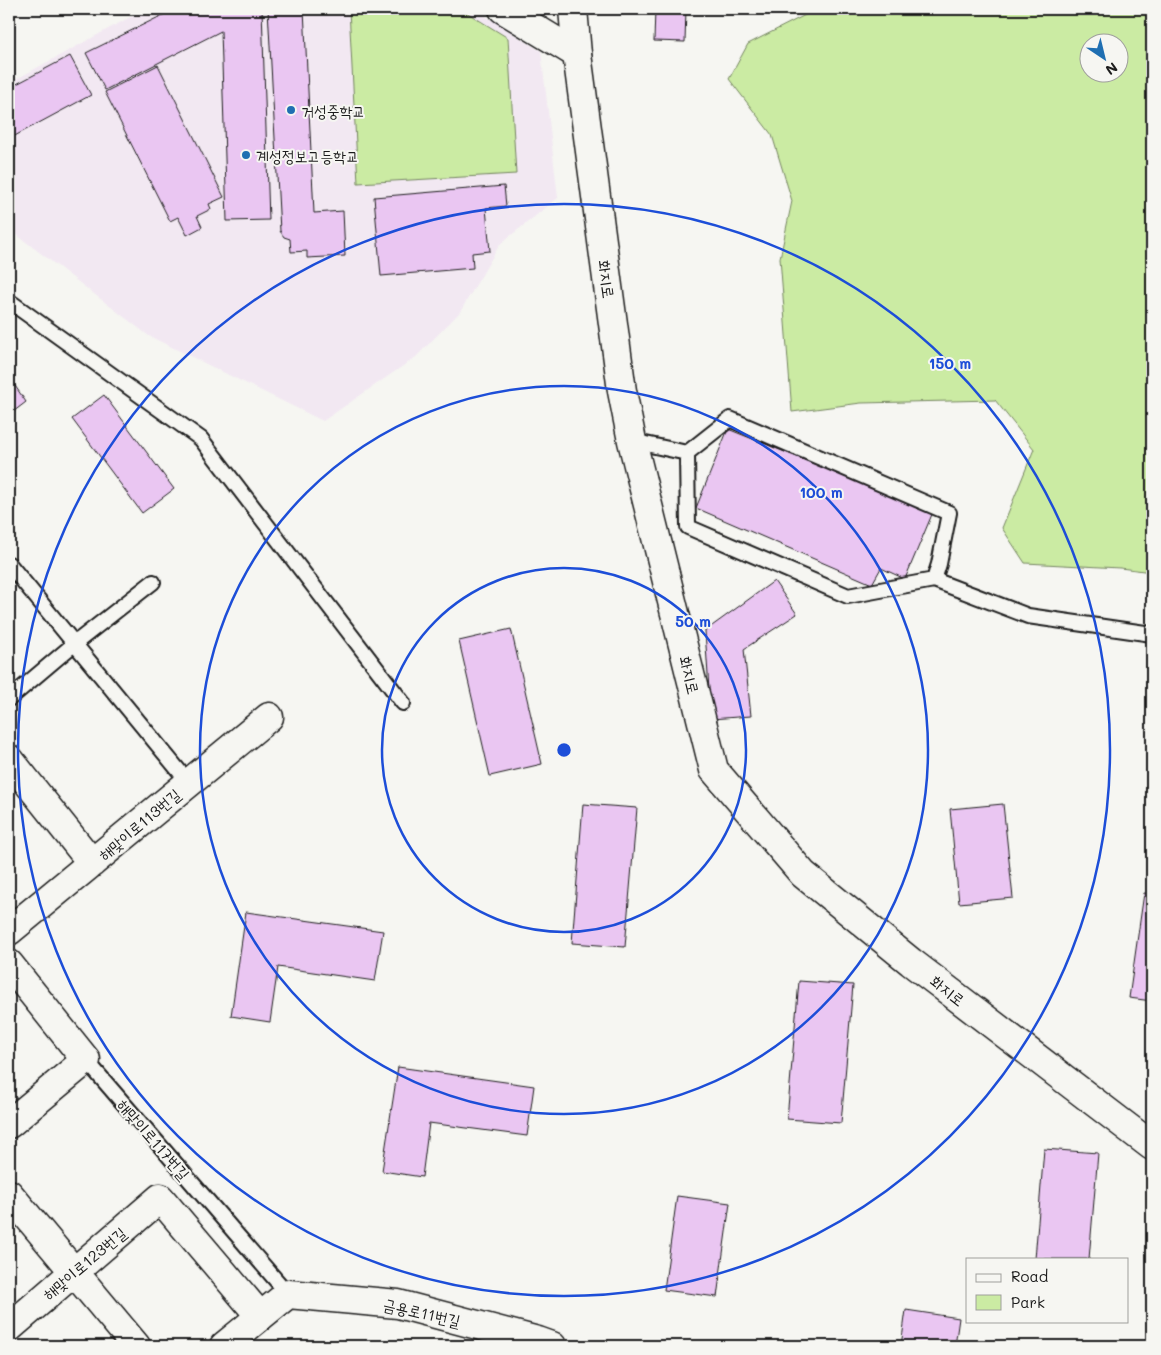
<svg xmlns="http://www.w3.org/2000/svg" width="1161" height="1355" font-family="Mali,'Poor Story',sans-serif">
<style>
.built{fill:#f2e8f2}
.green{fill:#cbeba3;stroke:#748460;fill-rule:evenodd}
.building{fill:#eac6f2;stroke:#1c1c1c}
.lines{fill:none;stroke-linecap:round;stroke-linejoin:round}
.lane-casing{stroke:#1c1c1c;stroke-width:18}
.street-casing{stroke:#1c1c1c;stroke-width:31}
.secondary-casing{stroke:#1c1c1c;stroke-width:31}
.lane{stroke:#f6f6f2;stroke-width:14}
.street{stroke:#f6f6f2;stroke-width:28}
.secondary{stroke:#f6f6f2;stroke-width:28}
.ring{fill:none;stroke:#1d4ed8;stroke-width:2.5}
.poi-dot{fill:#1f6fb2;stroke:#f6f6f2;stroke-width:2}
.labels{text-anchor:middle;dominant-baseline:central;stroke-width:4;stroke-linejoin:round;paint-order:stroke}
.poi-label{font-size:16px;fill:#1c1c1c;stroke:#f6f6f2;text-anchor:start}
.street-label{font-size:16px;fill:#1c1c1c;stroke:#f6f6f2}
.centre{fill:#1d4ed8;stroke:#f6f6f2;stroke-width:2.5}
.ring-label{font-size:15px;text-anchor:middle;font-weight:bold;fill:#1d4ed8;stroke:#f6f6f2;stroke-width:4;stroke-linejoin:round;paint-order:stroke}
</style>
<rect width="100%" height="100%" fill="#f6f6f2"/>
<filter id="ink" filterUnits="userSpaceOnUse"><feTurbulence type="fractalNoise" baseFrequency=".02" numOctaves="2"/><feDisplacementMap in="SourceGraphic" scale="10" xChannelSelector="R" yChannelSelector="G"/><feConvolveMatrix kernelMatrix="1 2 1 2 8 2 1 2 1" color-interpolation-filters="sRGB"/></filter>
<g filter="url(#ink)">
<path class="built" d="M 145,9 L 474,9 L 541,51 L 558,198 L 500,244 L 460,312 L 416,357 L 323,421 L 149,336 L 9,229 L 9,83 Z"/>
<path class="green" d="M 349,9 L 461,9 L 508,38 L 516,174 L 358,183 Z
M 817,9 L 1152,9 L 1152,572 L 1120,568 L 1025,563 L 1002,528 L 1034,449 L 995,400 L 861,403 L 792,412 L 780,258 L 792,201 L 772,135 L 729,79 L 748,44 ZM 1088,42 L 1118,42 L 1118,72 L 1088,72 Z"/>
<path class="building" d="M 175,9 L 262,9 L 269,220 L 227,221 L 221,31 L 105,90 L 86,53 Z
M 268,9 L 304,9 L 314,213 L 343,211 L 345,256 L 307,258 L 307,251 L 291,252 L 290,239 L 284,237 L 280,231 Z
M 655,9 L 686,9 L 685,42 L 654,41 Z
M 70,56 L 91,95 L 9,139 L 9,88 Z
M 158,65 L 224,197 L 209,204 L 211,209 L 197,216 L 202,227 L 187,235 L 178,217 L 170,221 L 105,92 Z
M 504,186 L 506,206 L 486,208 L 490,251 L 472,253 L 473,268 L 381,276 L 374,197 Z
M 9,377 L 26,402 L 9,415 Z
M 104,395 L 174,489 L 142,513 L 72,419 Z
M 728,429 L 933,512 L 905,579 L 881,568 L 872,584 L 696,508 Z
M 774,581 L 797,614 L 744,649 L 751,716 L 711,719 L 705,631 Z
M 511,629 L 542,764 L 490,776 L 459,641 Z
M 583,804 L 637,808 L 625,947 L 572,943 Z
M 1003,804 L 1013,898 L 959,903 L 950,809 Z
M 1144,893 L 1152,894 L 1152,1001 L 1129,998 Z
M 246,912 L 383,931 L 375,981 L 278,967 L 270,1022 L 231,1016 Z
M 799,981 L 853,985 L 841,1123 L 787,1119 Z
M 398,1067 L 534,1086 L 527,1136 L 429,1123 L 422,1177 L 382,1171 Z
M 1044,1149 L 1098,1153 L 1089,1259 L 1035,1259 Z
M 677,1196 L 730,1203 L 717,1297 L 664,1290 Z
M 906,1310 L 959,1318 L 955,1346 L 901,1346 Z"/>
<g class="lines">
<defs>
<path id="lane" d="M 9,301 L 201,439 L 403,703
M 632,441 L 687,453 L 730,419 L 949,513 L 939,564 L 934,580 L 848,596 L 688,527 L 687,453
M 9,564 L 189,783
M 934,580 L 1028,616 L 1152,634
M 9,699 L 74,644 L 153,582
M 86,1060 L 288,1294"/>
<path id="street" d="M 503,9 L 577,54
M 9,759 L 92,863
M 9,931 L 269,717
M 9,964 L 86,1060 L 9,1124
M 9,1194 L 136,1346
M 9,1328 L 160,1198 L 260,1316
M 224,1346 L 288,1294 L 398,1304 L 538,1341 L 552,1346"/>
<path id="secondary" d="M 573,9 L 577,54 L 622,391 L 632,441 L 714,770 L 803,874 L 911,962 L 1152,1146"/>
</defs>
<use href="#lane" class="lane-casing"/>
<use href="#street" class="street-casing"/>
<use href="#secondary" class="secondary-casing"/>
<use href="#lane" class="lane"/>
<use href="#street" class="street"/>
<use href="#secondary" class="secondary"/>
</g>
</g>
<g class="ring">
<circle cx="564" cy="750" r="182"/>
<circle cx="564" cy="750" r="364"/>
<circle cx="564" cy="750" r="546"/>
</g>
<g class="poi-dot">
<circle cx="291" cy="110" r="5"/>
<circle cx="246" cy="155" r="5"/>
</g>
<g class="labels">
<g class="poi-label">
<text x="301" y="110">거성중학교</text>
<text x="256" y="155">계성정보고등학교</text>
</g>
<g class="street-label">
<text transform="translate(607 279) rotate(82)">화지로</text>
<text transform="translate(690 675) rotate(76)">화지로</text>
<text transform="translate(139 824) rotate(-40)">해맞이로113번길</text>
<text transform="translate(948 990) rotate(38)">화지로</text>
<text transform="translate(154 1139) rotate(49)">해맞이로117번길</text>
<text transform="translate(84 1263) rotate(-40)">해맞이로123번길</text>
<text transform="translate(422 1312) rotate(13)">금용로11번길</text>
</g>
</g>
<circle cx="564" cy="750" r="8" class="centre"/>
<g class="ring-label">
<text x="950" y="369">150 m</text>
<text x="821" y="498">100 m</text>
<text x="693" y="627">50 m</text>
</g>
<rect width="1161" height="1355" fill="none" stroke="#f6f6f2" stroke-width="30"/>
<rect x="15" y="15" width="1131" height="1325" fill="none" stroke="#1c1c1c" stroke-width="2" filter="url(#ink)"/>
<rect x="966" y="1258" width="162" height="65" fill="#f6f6f2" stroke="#9f9f9c"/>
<rect x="976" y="1274" width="25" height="8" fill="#f6f6f2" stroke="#9f9f9c"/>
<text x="1011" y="1282" font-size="15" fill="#1c1c1c">Road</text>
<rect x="976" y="1295" width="25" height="15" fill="#cbeba3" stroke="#9f9f9c"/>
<text x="1011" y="1308" font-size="15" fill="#1c1c1c">Park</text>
<g transform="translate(1104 58) rotate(145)"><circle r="24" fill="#f6f6f2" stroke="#9f9f9c"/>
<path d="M0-4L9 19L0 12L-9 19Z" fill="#1f6fb2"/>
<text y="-8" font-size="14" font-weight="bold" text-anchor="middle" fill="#1c1c1c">N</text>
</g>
</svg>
